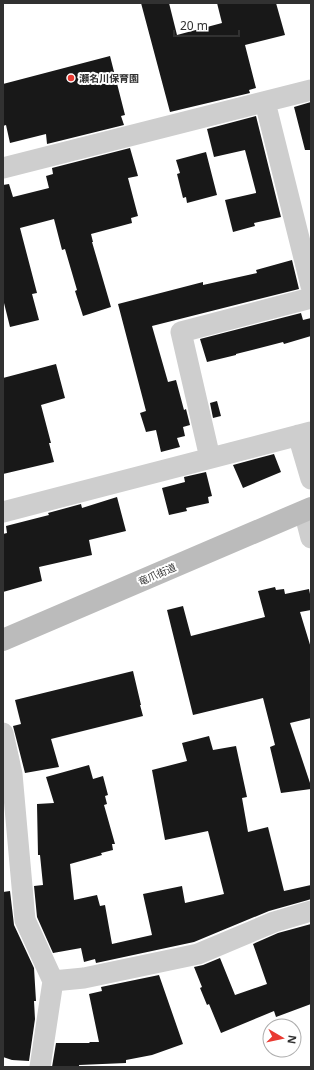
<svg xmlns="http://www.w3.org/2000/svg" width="314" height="1070" font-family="'Noto Sans','Noto Sans JP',sans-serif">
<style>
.building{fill:#181818}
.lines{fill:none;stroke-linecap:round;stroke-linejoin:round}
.minor{stroke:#cecece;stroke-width:21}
.secondary{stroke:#bbb;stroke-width:22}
.poi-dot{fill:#e93a32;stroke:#fff;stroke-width:1.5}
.labels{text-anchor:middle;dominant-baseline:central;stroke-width:4;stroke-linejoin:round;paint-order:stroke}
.poi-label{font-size:10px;font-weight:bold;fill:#313131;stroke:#fff;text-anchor:start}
.street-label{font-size:10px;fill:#313131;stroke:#fff}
</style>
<rect width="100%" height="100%" fill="#fff"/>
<path class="building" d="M 141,3 L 169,3 L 177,35 L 222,23 L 217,3 L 276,3 L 285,35 L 245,45 L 256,88 L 249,90 L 250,93 L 170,112 Z
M 110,56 L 125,115 L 121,116 L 124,125 L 47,144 L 46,134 L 10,143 L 6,125 L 3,126 L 3,84 Z
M 311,102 L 311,150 L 305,150 L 294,107 Z
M 256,116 L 281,217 L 254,223 L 255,226 L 233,232 L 225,200 L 256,193 L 256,192 L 245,150 L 214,157 L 207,129 Z
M 130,148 L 138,176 L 128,178 L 138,216 L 131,218 L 132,223 L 91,234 L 93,242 L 92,242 L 111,307 L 83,316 L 75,291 L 77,290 L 65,249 L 62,250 L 54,219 L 20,228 L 37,293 L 32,294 L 39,320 L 10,327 L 3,299 L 3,185 L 9,184 L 13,197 L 49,188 L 46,176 L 53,174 L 52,168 Z
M 206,152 L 217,195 L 187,203 L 186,197 L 183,198 L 177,174 L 180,173 L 176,160 Z
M 292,260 L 299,289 L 152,326 L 168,382 L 176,380 L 184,410 L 186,409 L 190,425 L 183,427 L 185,436 L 177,438 L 180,447 L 161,452 L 156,430 L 146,432 L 140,413 L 146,411 L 118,304 L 203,282 L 203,285 L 257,273 L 256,270 Z
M 301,313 L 303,320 L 311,318 L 311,336 L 284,344 L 283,342 L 236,354 L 236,355 L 207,362 L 200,339 Z
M 56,364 L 65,398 L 41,405 L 51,443 L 49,443 L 54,462 L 3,474 L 3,378 Z
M 217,401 L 221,416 L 213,418 L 210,403 Z
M 274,454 L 281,472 L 243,488 L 233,465 Z
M 206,472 L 212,496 L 208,497 L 209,503 L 186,508 L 187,511 L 169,515 L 162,488 L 185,482 L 184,477 Z
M 117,497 L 126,531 L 89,540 L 92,555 L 39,567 L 42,581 L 3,592 L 3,534 L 7,533 L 6,526 L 49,515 L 48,513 L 81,504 L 82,508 Z
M 275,587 L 276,590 L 284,589 L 285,594 L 309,589 L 311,599 L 311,610 L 300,612 L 311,648 L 311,718 L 290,723 L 311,786 L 311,789 L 281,793 L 270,747 L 275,745 L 263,698 L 193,715 L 167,610 L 183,606 L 191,636 L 265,617 L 258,591 Z
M 133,671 L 141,705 L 140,705 L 143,716 L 51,739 L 59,767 L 25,773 L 13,726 L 21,724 L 15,700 Z
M 209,736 L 213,750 L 236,746 L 247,797 L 242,798 L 248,832 L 268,827 L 284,891 L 311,885 L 311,899 L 308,900 L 269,911 L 194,942 L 96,963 L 95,959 L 84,962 L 81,948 L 53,953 L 37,917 L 34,886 L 43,885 L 40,855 L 38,855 L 37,804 L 54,803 L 46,777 L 89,765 L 93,779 L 103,776 L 108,795 L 105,796 L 107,804 L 104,805 L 115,844 L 112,844 L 113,850 L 101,853 L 102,855 L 70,864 L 74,900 L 97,895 L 100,906 L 105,905 L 112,944 L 152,935 L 143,894 L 182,886 L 185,903 L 224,894 L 208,831 L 165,840 L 152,770 L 187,761 L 182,743 Z
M 10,891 L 14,925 L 34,968 L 36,1001 L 34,1001 L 35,1019 L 29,1061 L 12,1060 L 3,1057 L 3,892 Z
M 311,924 L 311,1004 L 276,1017 L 274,1011 L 221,1033 L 209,1004 L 207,1005 L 200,988 L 202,987 L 194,967 L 203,965 L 220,958 L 235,995 L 267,984 L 253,944 L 278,933 Z
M 159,975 L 183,1044 L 152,1055 L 126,1060 L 126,1063 L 79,1065 L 79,1067 L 52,1067 L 56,1043 L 90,1043 L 89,1042 L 99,1042 L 89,994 L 102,991 L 101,987 Z"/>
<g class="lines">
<path class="minor" d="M 265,102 L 311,286
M 3,168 L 311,90
M 298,435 L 311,479
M 210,458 L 181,332 L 311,298
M 304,511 L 311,538
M 3,512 L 311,432
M 3,733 L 12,774 L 25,920 L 53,981 L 40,1067
M 53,981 L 84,978 L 198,954 L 274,922 L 311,911"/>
<path class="secondary" d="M 3,640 L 311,508"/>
</g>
<circle class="poi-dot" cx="71" cy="78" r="4"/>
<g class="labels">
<g class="poi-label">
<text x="79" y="78">瀬名川保育園</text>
</g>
<g class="street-label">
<text transform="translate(157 574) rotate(-23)">竜爪街道</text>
</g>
</g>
<rect width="314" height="1070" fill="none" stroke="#313131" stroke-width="8"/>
<g transform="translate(282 1038) rotate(99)"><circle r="19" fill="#ffffff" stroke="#adadad"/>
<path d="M0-3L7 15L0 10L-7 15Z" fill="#e93a32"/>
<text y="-6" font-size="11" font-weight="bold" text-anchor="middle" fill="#313131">N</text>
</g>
<path d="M174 30v6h65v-6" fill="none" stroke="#313131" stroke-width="2"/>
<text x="180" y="30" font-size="12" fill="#313131" stroke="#ffffff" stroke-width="3" paint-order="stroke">20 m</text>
</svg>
